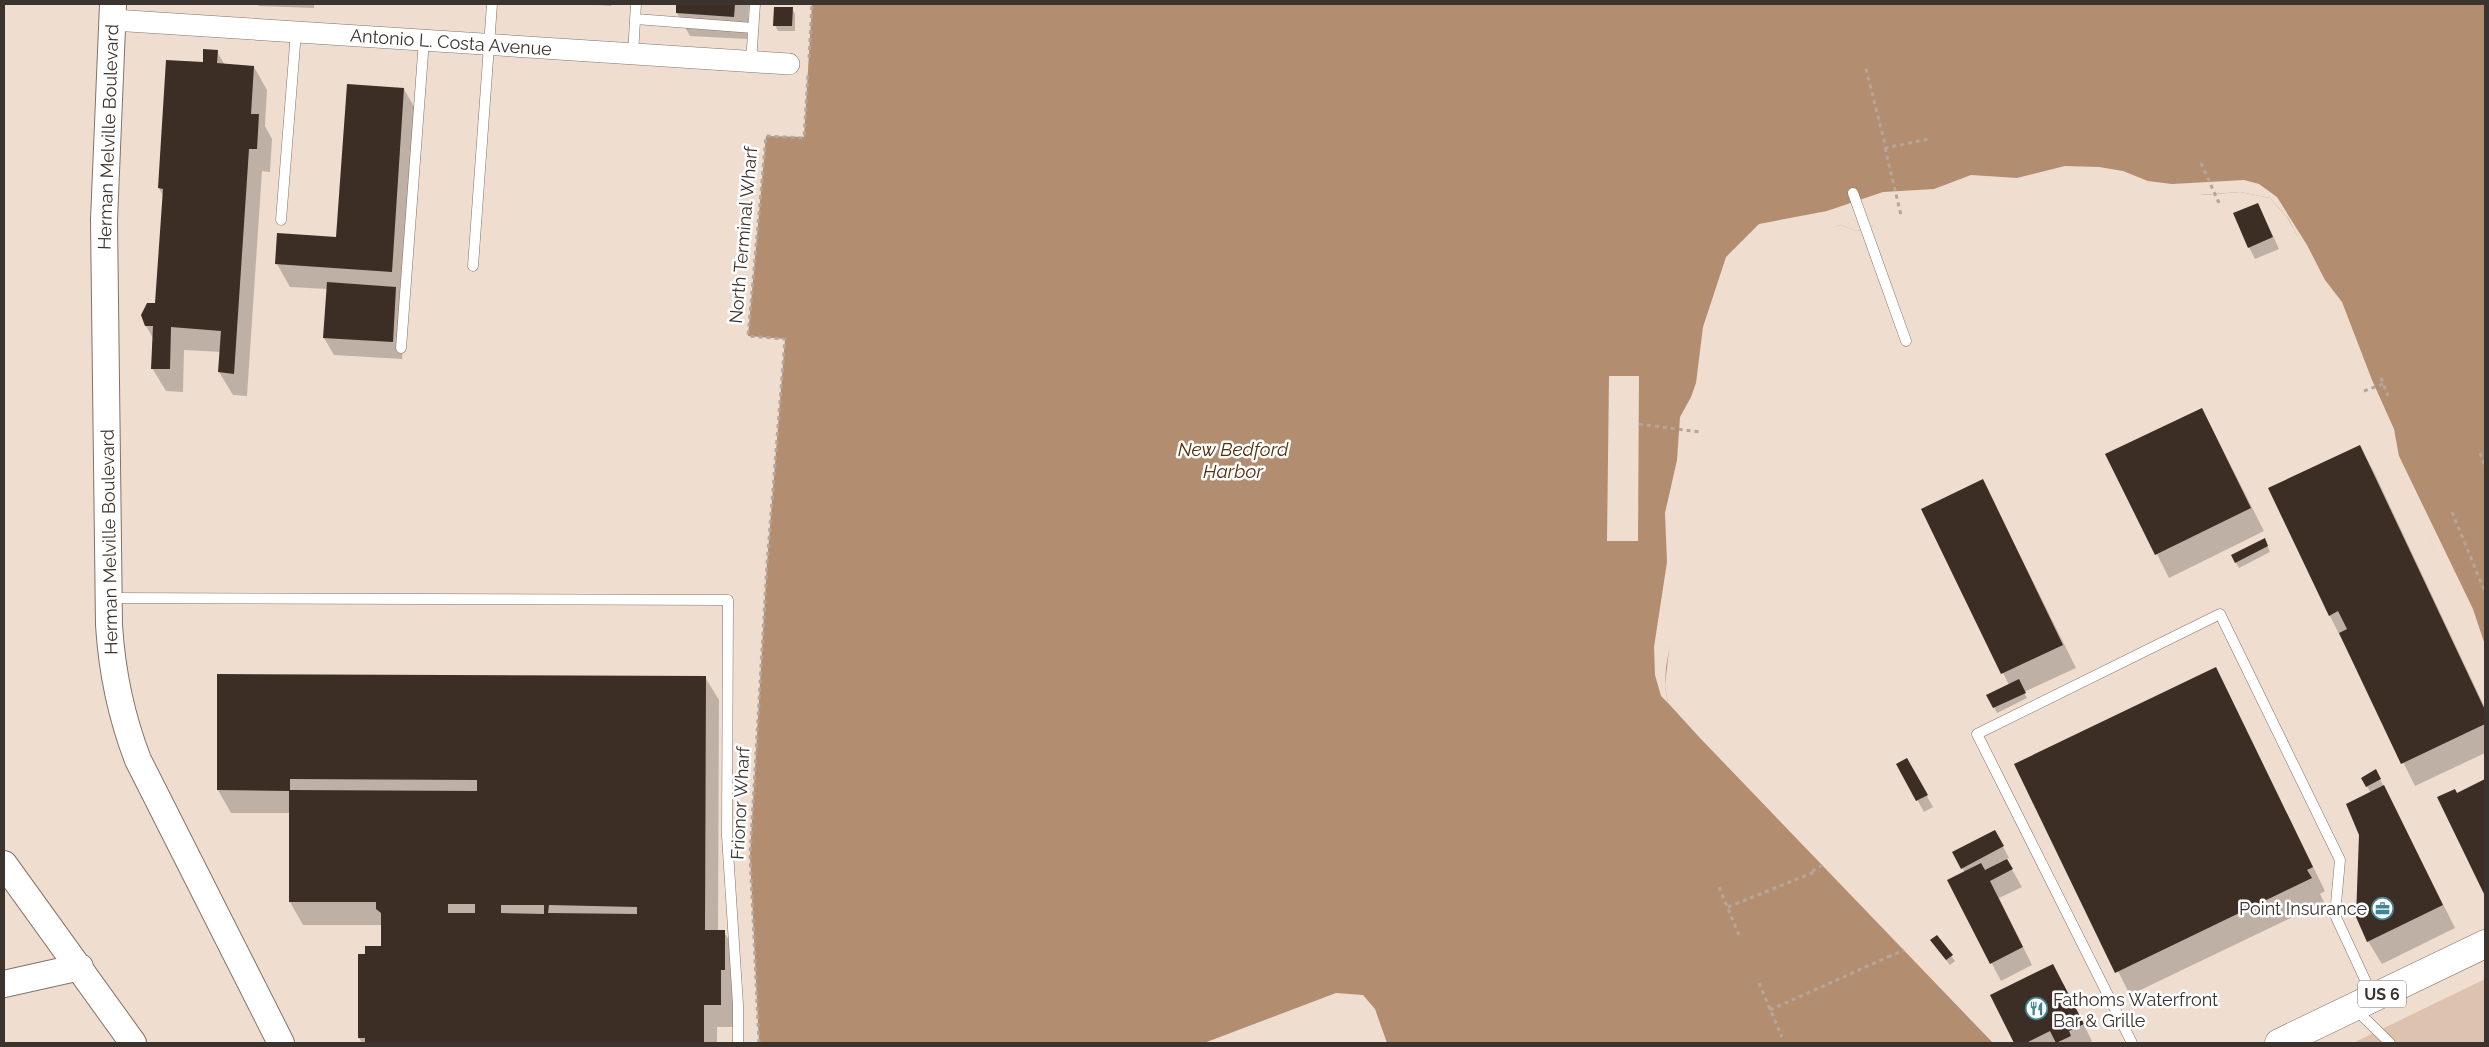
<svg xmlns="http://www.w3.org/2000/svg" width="2489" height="1047" font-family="Raleway,sans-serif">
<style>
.green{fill:#ddc3af}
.water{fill:#b28d70}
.pier{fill:#efddd0}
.shadow{fill:#0003}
.building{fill:#3c2e24;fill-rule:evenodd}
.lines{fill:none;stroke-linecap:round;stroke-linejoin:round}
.service-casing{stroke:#837367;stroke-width:11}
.minor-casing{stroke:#837367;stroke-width:22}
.tertiary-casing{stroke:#837367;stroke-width:28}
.trunk-casing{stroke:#837367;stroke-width:29}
.path{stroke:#b4a69b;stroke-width:3;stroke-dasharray:4 4;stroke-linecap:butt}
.service{stroke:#fff;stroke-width:10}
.minor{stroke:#fff;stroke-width:21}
.tertiary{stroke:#fff;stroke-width:26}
.trunk{stroke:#fff;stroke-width:28}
.labels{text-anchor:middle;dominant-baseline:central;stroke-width:5;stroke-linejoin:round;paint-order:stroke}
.shield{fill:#fff;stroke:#75706d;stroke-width:1}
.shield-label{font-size:16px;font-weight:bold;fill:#3a332e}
.street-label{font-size:18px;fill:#3a332e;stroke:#fff}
.poi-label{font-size:18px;fill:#3a332e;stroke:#fff;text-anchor:end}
.water-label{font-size:19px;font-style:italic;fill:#55300b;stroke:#fff}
</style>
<rect width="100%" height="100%" fill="#efddd0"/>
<path class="green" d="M 2485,979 L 2485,1043 L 2353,1043 Z"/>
<path class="water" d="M 812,4 L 2485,4 L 2485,651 L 2430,539 L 2336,305 L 2287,217 L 2270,198 L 2240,192 L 2203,195 L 2119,177 L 1991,185 L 1924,201 L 1877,206 L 1874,226 L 1857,231 L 1840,225 L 1785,242 L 1756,257 L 1740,277 L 1695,408 L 1665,686 L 1668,703 L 1700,738 L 1993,1043 L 1387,1043 L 1375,1009 L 1363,995 L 1336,993 L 1204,1043 L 759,1043 L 750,855 L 767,564 L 785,339 L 748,336 L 766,136 L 804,137 Z"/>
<path class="pier" d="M 2065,166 L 2099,167 L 2123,171 L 2148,181 L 2172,184 L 2244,180 L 2259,184 L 2277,197 L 2307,245 L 2325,280 L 2342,302 L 2372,380 L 2394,429 L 2399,456 L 2473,609 L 2485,645 L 2485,653 L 2394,466 L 2362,383 L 2355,353 L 2336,316 L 2334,306 L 2318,287 L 2302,245 L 2288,218 L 2270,198 L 2240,192 L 2186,196 L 2165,194 L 2119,180 L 2062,181 L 2018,187 L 1991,187 L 1951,198 L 1948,206 L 1926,212 L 1922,204 L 1879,208 L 1874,226 L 1857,231 L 1840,225 L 1786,244 L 1757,259 L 1743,278 L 1706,395 L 1697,409 L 1682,553 L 1683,574 L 1666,667 L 1665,686 L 1668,703 L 1661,696 L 1655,675 L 1654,647 L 1667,562 L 1665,513 L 1677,460 L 1680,417 L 1691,397 L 1696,383 L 1703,327 L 1726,257 L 1759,224 L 1827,211 L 1883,192 L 1934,189 L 1971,175 L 2017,178 Z
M 1609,376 L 1639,376 L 1638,541 L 1607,541 Z"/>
<path class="shadow" d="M 258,4 L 314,4 L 314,8 L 259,6 Z
M 584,4 L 612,4 L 611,6 Z
M 677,4 L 749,4 L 747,39 L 690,36 L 677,13 Z
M 792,8 L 795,14 L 795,31 L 778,31 L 775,25 Z
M 217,52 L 225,65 L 254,67 L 267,90 L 265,126 L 272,139 L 270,172 L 262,171 L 247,396 L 233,395 L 219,372 L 221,352 L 184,350 L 183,392 L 166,391 L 152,368 L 153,338 L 146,326 L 156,305 L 163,196 L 159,188 L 204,63 Z
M 404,89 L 417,112 L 404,295 L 399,294 L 406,305 L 402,359 L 334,355 L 324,338 L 327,289 L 290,287 L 277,264 L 337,239 Z
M 2258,204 L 2279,249 L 2255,259 L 2249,247 Z
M 2202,409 L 2264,531 L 2169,578 L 2107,455 Z
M 2360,447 L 2373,470 L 2485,708 L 2485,753 L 2415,786 L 2330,616 L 2270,489 Z
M 1983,481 L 2076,668 L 2024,692 L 2027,698 L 1997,713 L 1988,695 L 2009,685 L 1923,510 Z
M 2267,545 L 2270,552 L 2239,568 L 2232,556 Z
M 2215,668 L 2325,891 L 2320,894 L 2324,902 L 2130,995 L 2015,765 Z
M 218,676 L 705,677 L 719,700 L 718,932 L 724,932 L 738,955 L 733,1027 L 717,1027 L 717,1043 L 362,1043 L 359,1038 L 366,955 L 383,947 L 383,925 L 303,925 L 290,902 L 290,813 L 231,813 L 218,790 Z
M 1907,760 L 1933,807 L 1924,812 L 1897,764 Z
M 2376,771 L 2455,928 L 2382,964 L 2368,941 L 2371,793 L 2362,778 Z
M 2485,780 L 2485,893 L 2439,798 L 2456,794 Z
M 2001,843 L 2009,858 L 2006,859 L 2022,887 L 1999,898 L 2032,965 L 2001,981 L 1949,881 L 1965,873 L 1954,853 Z
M 1937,937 L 1955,961 L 1950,965 L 1935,946 Z
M 2063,983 L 2092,1041 L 2088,1043 L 2016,1043 L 1992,996 Z"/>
<path class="building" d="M 676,4 L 735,4 L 734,17 L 676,13 Z
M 774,7 L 793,7 L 792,26 L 773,26 Z
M 203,49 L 218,50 L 217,63 L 254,66 L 251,114 L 259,114 L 257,149 L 249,149 L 234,374 L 218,372 L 221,331 L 171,327 L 170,369 L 151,369 L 153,326 L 145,326 L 141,315 L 147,303 L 155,303 L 163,189 L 158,188 L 166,60 L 203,62 Z
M 347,84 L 404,88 L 392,272 L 275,264 L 277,233 L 336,237 Z
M 2258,203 L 2273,237 L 2248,248 L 2233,213 Z
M 327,282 L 396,287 L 393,342 L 323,338 Z
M 2202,408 L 2251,508 L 2155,555 L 2105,454 Z
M 2360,445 L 2485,710 L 2485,724 L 2401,764 L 2339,633 L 2347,629 L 2338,611 L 2329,616 L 2268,488 Z
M 1983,479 L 2063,645 L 2001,674 L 1921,509 Z
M 2265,538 L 2268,546 L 2235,563 L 2231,555 Z
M 2216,667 L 2313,867 L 2307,870 L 2312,878 L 2115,973 L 2014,764 Z
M 217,674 L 706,676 L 705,930 L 725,930 L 725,970 L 721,970 L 721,1005 L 704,1005 L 704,1043 L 365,1043 L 365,1038 L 358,1038 L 358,954 L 365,954 L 365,946 L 381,946 L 381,913 L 376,909 L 376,902 L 289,902 L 289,791 L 217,790 ZM 290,779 L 477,780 L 477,791 L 290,790 ZM 448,904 L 475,904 L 475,913 L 448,913 ZM 501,905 L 544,905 L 544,914 L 501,913 ZM 549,905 L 637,907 L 637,914 L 548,913 Z
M 2019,679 L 2026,693 L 1993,708 L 1986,695 Z
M 1907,758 L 1928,795 L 1916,801 L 1896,764 Z
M 2376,769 L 2381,779 L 2366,787 L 2361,778 Z
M 2485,779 L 2485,896 L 2437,797 L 2455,789 L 2457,793 Z
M 2384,785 L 2443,905 L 2367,942 L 2356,917 L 2359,835 L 2346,804 Z
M 1995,830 L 2004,846 L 1961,869 L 1952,852 Z
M 2007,859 L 2013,869 L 1990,881 L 2023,947 L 1990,964 L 1947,880 L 1981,863 L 1985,870 Z
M 1937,935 L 1953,955 L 1946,960 L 1930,940 Z
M 2053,964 L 2084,1024 L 2069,1031 L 2071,1036 L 2056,1043 L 2050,1031 L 2026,1043 L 2014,1043 L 1990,995 Z"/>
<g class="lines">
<defs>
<path id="service" d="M 636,19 L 753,28
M 633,54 L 636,4
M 751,62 L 755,4
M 1853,193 L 1906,341
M 281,220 L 296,32
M 473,266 L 492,4
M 401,348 L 424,40
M 109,598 L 728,600 L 727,836 L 738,1005 L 738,1043
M 2354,1008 L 2390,1043
M 2132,1043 L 1977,734 L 2220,614 L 2340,860 L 2335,915 L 2373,997"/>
<path id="minor" d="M 113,20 L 789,64"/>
<path id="tertiary" d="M 113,4 L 104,220 L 109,625 C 112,673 121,716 138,760 L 281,1043
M 4,864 L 133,1043
M 4,984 L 80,967"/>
<path id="trunk" d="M 2279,1043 L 2485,944"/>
</defs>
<use href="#service" class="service-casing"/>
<use href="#minor" class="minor-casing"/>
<use href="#tertiary" class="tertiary-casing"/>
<use href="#trunk" class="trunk-casing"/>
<path class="path" d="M 809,58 L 812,4
M 1866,69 L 1886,148 L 1928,139
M 1885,148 L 1901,215
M 2201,163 L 2219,203
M 2381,378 L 2388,396
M 2364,391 L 2383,384
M 1639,424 L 1700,432
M 2480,453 L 2485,467
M 2452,512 L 2485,592
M 1812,871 L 1823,865
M 1719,887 L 1739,935
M 1728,907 L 1817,871
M 1888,957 L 1904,950
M 1759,983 L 1782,1037
M 1770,1010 L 1890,956
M 759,1043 L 750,855 L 767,564 L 785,339 L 748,336 L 766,136 L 804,138 L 808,74"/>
<use href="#service" class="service"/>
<use href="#minor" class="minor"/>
<use href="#tertiary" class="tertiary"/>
<use href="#trunk" class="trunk"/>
</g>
<defs>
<symbol id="office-ring" viewBox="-11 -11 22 22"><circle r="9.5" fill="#fff" stroke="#3f8490" stroke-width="1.5"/><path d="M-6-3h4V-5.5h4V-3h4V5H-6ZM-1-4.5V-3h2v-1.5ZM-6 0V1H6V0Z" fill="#3f8490"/></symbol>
<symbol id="restaurant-ring" viewBox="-11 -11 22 22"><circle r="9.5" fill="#fff" stroke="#3f8490" stroke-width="1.5"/><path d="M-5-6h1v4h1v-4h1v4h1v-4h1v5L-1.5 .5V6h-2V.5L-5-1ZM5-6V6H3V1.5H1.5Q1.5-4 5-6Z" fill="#3f8490"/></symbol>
</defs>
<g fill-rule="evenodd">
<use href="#office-ring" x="2370" y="896" width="25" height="25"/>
<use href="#restaurant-ring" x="2024" y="996" width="25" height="25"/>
</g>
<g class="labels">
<rect class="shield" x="2358" y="980.5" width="48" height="27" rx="4"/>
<g class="shield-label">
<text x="2382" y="994">US 6</text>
</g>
<g class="street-label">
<text transform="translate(451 42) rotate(4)">Antonio L. Costa Avenue</text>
<text transform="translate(108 137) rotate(-88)">Herman Melville Boulevard</text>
<text transform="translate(743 235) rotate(-85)">North Terminal Wharf</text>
<text transform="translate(109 542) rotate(-91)">Herman Melville Boulevard</text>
<text transform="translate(740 803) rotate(-87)">Frionor Wharf</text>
</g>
<g class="poi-label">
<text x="2367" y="908">Point Insurance</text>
<text x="2053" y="999" text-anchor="start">Fathoms Waterfront<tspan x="2053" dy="21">Bar &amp; Grille</tspan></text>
</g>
<g class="water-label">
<text x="1233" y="449">New Bedford<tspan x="1233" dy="22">Harbor</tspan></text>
</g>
</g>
<rect width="2489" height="1047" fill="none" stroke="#3a332e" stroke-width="10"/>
</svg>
